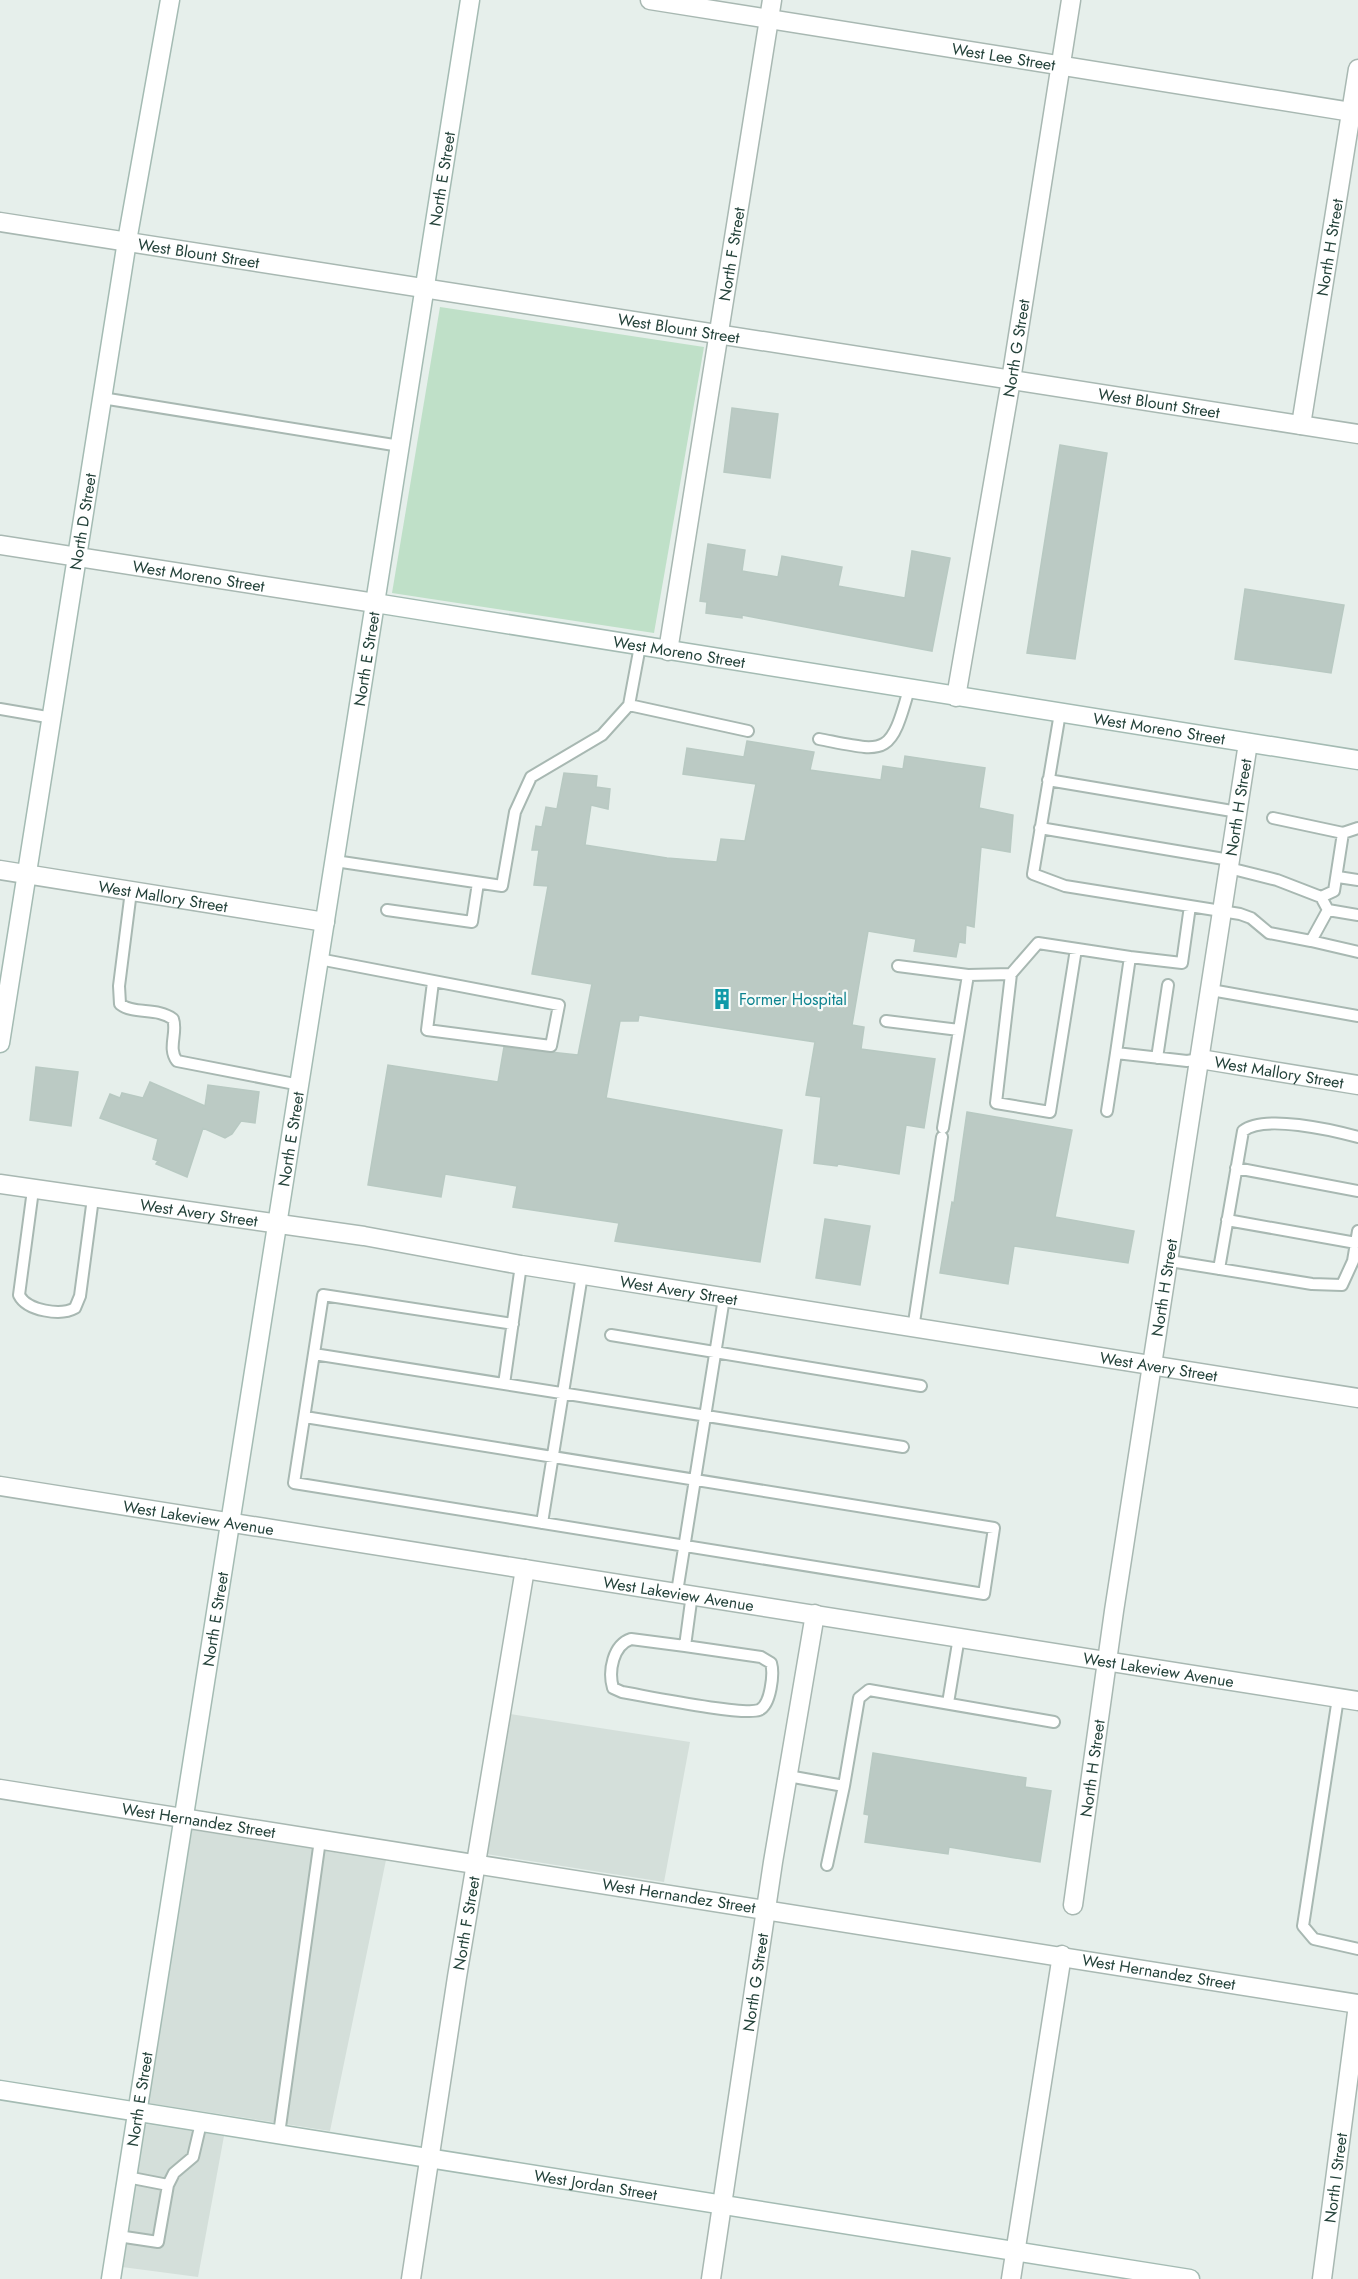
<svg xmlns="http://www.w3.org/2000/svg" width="1358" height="2279" font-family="Jost,sans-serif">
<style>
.built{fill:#d4dfda}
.green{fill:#bfe0c8}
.building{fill:#bbcac4;stroke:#b8c9c2;stroke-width:1.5}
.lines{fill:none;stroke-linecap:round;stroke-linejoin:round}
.lane-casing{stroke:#a8b8b2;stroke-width:14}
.street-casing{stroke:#a8b8b2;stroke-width:21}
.secondary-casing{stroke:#a4bbb3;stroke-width:21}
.lane{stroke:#fff;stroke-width:10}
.street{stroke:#fff;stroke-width:18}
.secondary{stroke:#fff;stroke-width:18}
.labels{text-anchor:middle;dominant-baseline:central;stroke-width:4.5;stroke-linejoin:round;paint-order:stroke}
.street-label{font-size:16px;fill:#24423a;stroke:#f7fbf9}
.culture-label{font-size:16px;fill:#0d838f;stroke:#f7fbf9;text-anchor:start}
</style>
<rect width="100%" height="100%" fill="#e6efeb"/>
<path class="built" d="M 510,1714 L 690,1742 L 664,1882 L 486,1854 Z
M 192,1830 L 386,1860 L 330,2131 L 148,2103 Z
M 145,2124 L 224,2136 L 198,2277 L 122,2267 Z"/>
<path class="green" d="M 440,307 L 704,347 L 654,633 L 392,593 Z"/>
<path class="building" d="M 732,408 L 778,414 L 770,478 L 724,472 Z
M 1060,445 L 1107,453 L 1075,659 L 1027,653 Z
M 708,544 L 745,550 L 742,571 L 778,577 L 782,556 L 842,567 L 838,586 L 905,598 L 912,551 L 950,558 L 932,651 L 742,615 L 742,618 L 706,613 L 707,602 L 700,601 Z
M 1245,589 L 1344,605 L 1331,673 L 1235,659 Z
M 747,741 L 814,752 L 810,770 L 881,780 L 883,766 L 903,769 L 905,756 L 985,768 L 979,808 L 1013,815 L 1010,852 L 981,847 L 974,927 L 966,925 L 965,943 L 959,942 L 956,957 L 914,951 L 916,939 L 868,931 L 852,1025 L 864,1027 L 861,1049 L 935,1059 L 924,1128 L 906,1125 L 899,1174 L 838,1164 L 837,1166 L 814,1163 L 821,1097 L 806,1095 L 815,1042 L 639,1015 L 638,1021 L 620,1021 L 606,1098 L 782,1130 L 760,1262 L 615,1241 L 619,1223 L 513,1207 L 517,1186 L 445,1174 L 441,1197 L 368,1185 L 388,1065 L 498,1082 L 504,1047 L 578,1055 L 592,984 L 532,974 L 548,886 L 534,885 L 539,850 L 532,850 L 536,826 L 542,827 L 546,807 L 557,809 L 564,773 L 597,776 L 596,787 L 610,789 L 608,809 L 591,805 L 585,845 L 667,858 L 717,862 L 721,839 L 745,841 L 756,784 L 683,774 L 687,748 L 744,757 Z
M 36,1067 L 78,1072 L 71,1126 L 30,1120 Z
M 150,1082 L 205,1106 L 208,1085 L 259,1092 L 255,1123 L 241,1121 L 232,1134 L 225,1138 L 203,1128 L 187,1177 L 156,1164 L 158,1161 L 153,1159 L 158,1139 L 100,1118 L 110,1094 L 120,1098 L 122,1093 L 143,1098 Z
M 967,1112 L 1072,1130 L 1055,1217 L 1134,1231 L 1128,1263 L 1014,1246 L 1008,1284 L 940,1273 L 952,1202 L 954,1203 Z
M 825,1219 L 870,1226 L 860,1285 L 816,1278 Z
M 873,1753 L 1026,1778 L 1025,1787 L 1051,1791 L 1040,1862 L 949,1847 L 948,1854 L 865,1842 L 869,1815 L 864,1814 Z"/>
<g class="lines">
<defs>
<path id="lane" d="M 102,398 L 400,446
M 629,705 L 748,731
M 0,709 L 53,718
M 1060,713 L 1033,874 L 1065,886 L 1240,914 L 1251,918 L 1269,933 L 1311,941 L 1328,910 L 1321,897
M 819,739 C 886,752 890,758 909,689
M 1048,780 L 1238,812
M 1273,818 L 1343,833
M 1040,828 L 1230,860
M 335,861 L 502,886 L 515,812 L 531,777 L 602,735 L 629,705 L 640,646
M 1229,868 L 1277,880 L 1321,897 L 1334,891 L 1343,833 L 1358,828
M 1338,877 L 1358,880
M 131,891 L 119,986 L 120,1004 C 134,1015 157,1007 173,1019 C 178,1032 167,1048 177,1061 L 300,1085
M 1190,906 L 1182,963 L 1130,957 L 1116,1053 L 1187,1061 L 1200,1059
M 387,910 L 472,922 L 478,883
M 1328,910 L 1358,915
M 1311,941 L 1358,952
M 319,959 L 559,1005 L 551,1046 L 427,1030 L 433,982
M 898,966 L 968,975 L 943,1128
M 1011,974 L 996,1103 L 1050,1112 L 1076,949
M 968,975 L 1011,974 L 1038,943 L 1130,957
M 1211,990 L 1358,1016
M 886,1021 L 959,1030
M 1157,1058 L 1168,985
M 1107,1111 L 1116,1053
M 1236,1168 L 1358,1191
M 33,1190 L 19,1295 C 27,1311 61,1316 75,1308 L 80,1296 L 93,1198
M 1227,1220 L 1356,1243
M 1170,1261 L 1312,1284 L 1342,1285 L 1353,1261 L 1358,1231
M 1219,1269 L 1243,1131 C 1264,1114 1332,1130 1358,1137
M 913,1329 L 942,1137
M 611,1335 L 921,1386
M 314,1354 L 903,1447
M 504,1384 L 521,1265
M 305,1417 L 994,1528 L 984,1594 L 294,1483 L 323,1295 L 513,1324
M 542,1523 L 582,1275
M 677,1592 L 724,1298
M 685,1646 L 761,1657 L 771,1663 C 774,1673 771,1705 759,1710 C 743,1716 646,1696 622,1692 L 613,1688 C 608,1671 613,1645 631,1639 L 685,1646 L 692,1594
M 1338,1698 L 1303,1926 L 1314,1939 L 1358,1949
M 948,1703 L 959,1637
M 788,1776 L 844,1786 L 859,1698 L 869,1690 L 1054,1722
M 827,1865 L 844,1786
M 279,2134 L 320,1840
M 127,2177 L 168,2185
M 118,2236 L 158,2242 L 168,2185 L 174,2173 L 193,2157 L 201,2123"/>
<g id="street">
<path id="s1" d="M 650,0 L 1358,113"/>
<path id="s2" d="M 0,222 L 1358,434"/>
<path id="s3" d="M 1301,425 L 1358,69"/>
<path id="s4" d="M 0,545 L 375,603"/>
<path id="s5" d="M 668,651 L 772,0"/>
<path id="s6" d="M 956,697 L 1011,380 L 1071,0"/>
<path id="s7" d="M 0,870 L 325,922"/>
<path id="s8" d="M 1200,1059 L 1358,1085"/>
<path id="s9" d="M 0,1184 L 364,1236 L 521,1265 L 1358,1398"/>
<path id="s10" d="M 0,1486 L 1358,1701"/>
<path id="s11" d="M 0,1789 C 453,1860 906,1930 1358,2004"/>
<path id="s12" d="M 1073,1905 L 1114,1611 L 1248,743"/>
<path id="s13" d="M 411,2279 L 457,1977 L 525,1569"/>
<path id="s14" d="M 711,2279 L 773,1862 L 815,1614"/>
<path d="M 1011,2279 L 1062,1955"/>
<path id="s15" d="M 1322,2279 L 1358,2005"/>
</g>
<g id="secondary">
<path id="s16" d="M 375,603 L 1358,760"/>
<path id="s17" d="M 0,1043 L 127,241 L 170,0"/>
<path id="s18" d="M 0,2090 L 1190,2279"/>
<path id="s19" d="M 111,2279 L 470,0"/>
</g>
</defs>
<use href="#lane" class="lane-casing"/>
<use href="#street" class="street-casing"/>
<use href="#secondary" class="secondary-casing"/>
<use href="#lane" class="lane"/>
<use href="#street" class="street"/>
<use href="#secondary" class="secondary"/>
</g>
<defs>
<symbol id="building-bare" viewBox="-9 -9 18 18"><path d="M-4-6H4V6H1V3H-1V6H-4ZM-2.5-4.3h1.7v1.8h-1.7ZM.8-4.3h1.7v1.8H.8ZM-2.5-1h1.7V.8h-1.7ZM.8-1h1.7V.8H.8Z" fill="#0f9aa8" stroke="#f7fbf9" stroke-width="2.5" paint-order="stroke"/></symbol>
</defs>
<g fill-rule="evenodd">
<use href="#building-bare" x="707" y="984" width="30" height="30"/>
</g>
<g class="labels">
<g class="street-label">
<text stroke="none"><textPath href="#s1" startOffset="358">West Lee Street</textPath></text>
<text stroke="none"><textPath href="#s19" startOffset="2126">North E Street</textPath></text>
<text stroke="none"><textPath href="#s3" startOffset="180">North H Street</textPath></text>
<text stroke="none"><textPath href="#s2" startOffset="201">West Blount Street</textPath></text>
<text stroke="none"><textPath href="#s5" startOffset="402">North F Street</textPath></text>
<text stroke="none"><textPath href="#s2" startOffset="687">West Blount Street</textPath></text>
<text stroke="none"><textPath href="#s6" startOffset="354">North G Street</textPath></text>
<text stroke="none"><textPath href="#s2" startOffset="1173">West Blount Street</textPath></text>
<text stroke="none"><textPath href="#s17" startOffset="528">North D Street</textPath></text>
<text stroke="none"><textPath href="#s4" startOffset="201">West Moreno Street</textPath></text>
<text stroke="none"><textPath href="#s16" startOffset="308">West Moreno Street</textPath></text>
<text stroke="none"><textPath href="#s19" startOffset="1640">North E Street</textPath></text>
<text stroke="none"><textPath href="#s16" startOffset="794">West Moreno Street</textPath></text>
<text stroke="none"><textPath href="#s12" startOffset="1110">North H Street</textPath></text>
<text stroke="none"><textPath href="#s7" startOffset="165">West Mallory Street</textPath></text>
<text stroke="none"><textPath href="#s8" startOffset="80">West Mallory Street</textPath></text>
<text stroke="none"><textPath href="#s19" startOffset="1154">North E Street</textPath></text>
<text stroke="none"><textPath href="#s9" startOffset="201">West Avery Street</textPath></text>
<text stroke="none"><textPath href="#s12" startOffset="624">North H Street</textPath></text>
<text stroke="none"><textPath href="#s9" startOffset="687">West Avery Street</textPath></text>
<text stroke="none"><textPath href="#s9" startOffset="1173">West Avery Street</textPath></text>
<text stroke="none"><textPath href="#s10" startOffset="201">West Lakeview Avenue</textPath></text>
<text stroke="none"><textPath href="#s10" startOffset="687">West Lakeview Avenue</textPath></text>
<text stroke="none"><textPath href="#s19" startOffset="668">North E Street</textPath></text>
<text stroke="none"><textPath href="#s10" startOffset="1173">West Lakeview Avenue</textPath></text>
<text stroke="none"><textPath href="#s12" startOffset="138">North H Street</textPath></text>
<text stroke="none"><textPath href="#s11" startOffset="201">West Hernandez Street</textPath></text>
<text stroke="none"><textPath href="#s11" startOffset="687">West Hernandez Street</textPath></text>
<text stroke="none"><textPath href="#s13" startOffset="360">North F Street</textPath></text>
<text stroke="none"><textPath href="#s11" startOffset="1173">West Hernandez Street</textPath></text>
<text stroke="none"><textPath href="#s14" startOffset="300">North G Street</textPath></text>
<text stroke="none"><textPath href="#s19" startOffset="182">North E Street</textPath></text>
<text stroke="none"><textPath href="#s15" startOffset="102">North I Street</textPath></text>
<text stroke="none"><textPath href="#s18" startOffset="603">West Jordan Street</textPath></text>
</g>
<g class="culture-label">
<text x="739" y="999">Former Hospital</text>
</g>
</g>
</svg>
